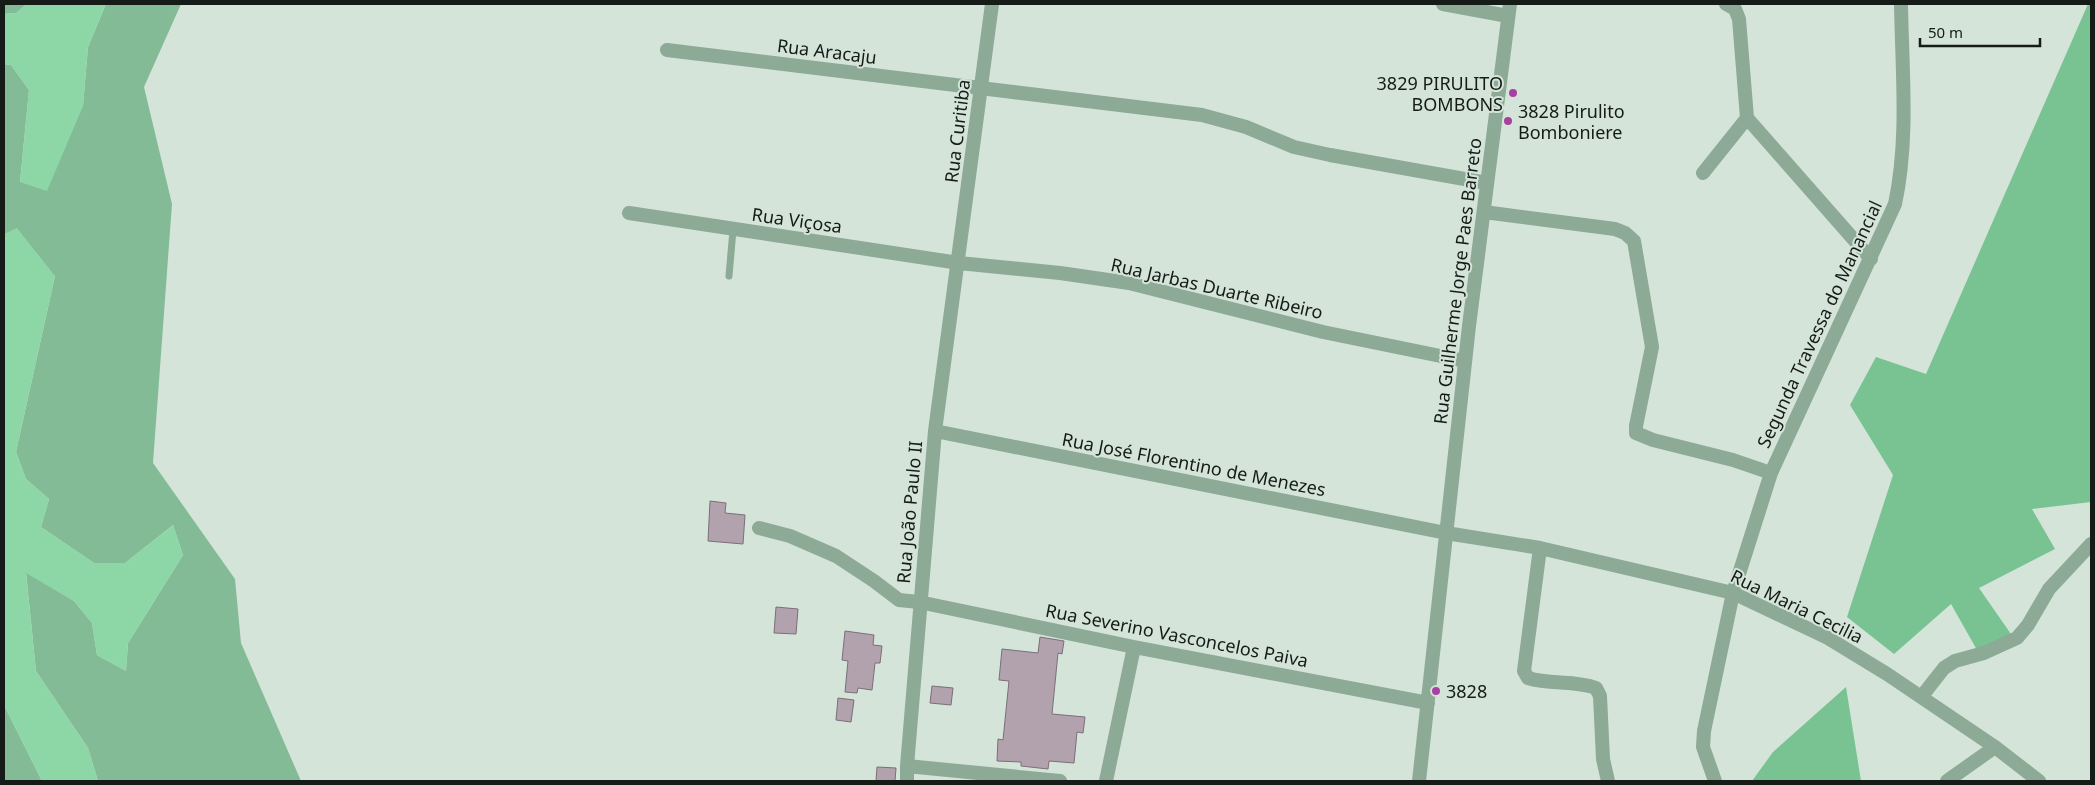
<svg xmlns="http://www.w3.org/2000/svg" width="2095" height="785" font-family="'Noto Sans',sans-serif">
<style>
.green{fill:#84bb97}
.forest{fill:#79c393}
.water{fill:#8dd7a7}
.building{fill:#b1a2ae;stroke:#7b6e79}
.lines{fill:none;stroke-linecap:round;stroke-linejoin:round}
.service{stroke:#8caa95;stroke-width:7}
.minor{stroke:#8caa95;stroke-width:14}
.poi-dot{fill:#a93fa0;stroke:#d4e4d9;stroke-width:2}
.labels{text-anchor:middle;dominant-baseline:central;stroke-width:4;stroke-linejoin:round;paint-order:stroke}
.street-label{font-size:18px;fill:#151b17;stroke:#d4e4d9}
.poi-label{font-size:18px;fill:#151b17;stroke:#d4e4d9;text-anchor:start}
</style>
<rect width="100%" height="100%" fill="#d4e4d9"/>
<path class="green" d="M 4,4 L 27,4 L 16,13 L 4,14 Z
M 106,4 L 181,4 L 144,87 L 172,204 L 153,463 L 235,579 L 241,643 L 301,781 L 98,781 L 88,748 L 36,671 L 26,572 L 74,601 L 92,623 L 97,655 L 126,671 L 128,643 L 183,555 L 173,525 L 125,563 L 94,563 L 41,527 L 49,499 L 26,479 L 16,452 L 55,276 L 4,234 L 4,64 L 11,65 L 29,90 L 20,182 L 83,106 L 88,47 Z
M 4,705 L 42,781 L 4,781 Z"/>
<path class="forest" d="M 2088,4 L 2091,4 L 2091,502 L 2032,509 L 2055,549 L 1979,588 L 2013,637 L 1977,650 L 1951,604 L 1894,654 L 1847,617 L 1893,475 L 1850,405 L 1876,357 L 1926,374 Z
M 1846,687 L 1861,781 L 1752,781 L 1773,752 Z"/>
<path class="water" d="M 27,4 L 106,4 L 88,47 L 83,106 L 47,191 L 20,182 L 29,90 L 11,65 L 4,64 L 4,14 L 16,13 Z
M 17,228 L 55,276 L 16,452 L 26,479 L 49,499 L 41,527 L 94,563 L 125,563 L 173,525 L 183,555 L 128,643 L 126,671 L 97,655 L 92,623 L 74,601 L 26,573 L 36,671 L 88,748 L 98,781 L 42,781 L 4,705 L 4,234 Z"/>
<path class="building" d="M 710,501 L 726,503 L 725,513 L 745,515 L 743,544 L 708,541 Z
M 776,607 L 798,609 L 796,634 L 774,633 Z
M 845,631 L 874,635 L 873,645 L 882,646 L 880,663 L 875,663 L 872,690 L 858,688 L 857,693 L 845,692 L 848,661 L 842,660 Z
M 1040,637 L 1064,641 L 1062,654 L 1058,653 L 1052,714 L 1085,717 L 1083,733 L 1077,732 L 1074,763 L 1049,761 L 1048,769 L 1021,766 L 1021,762 L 997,761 L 998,739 L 1003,740 L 1009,681 L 999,680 L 1002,649 L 1038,653 Z
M 932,686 L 953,688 L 951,705 L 930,703 Z
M 838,698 L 854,700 L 851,722 L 836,720 Z
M 877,767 L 896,768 L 895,781 L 876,781 Z"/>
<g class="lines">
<path class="service" d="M 729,276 L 733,230"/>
<path class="minor" d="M 1443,4 L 1508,16
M 1726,4 L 1735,9 L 1739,19 L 1747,118 L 1871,259
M 667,50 L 1202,115 L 1246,127 L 1294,147 L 1330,155 L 1487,183
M 1703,173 L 1747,118
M 1484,212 L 1615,229 L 1625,233 L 1634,241 L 1652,347 L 1636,426 L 1636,433 L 1653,440 L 1733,460 L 1771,473
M 629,213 L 959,263 L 1060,273 L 1129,283 L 1323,332 L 1465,361
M 935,431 L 1446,533 L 1540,548 L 1733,593 L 1828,638 L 1887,674 L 1995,747 L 2039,781
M 759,528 L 790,536 L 836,556 L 874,581 L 899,600 L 919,602 L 1134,647 L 1428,703
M 1540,548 L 1524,671 L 1528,678 C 1550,685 1574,680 1596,688 L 1600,696 L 1603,759 L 1608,781
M 1922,696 L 1944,668 L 1955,661 L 1984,653 L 2017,638 L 2028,625 L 2049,589 L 2091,544
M 907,766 L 1060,781
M 907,781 L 907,766 L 935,431 L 992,4
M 1106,781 L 1134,647
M 1419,781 L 1469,326 L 1510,4
M 1715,781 L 1703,747 L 1704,731 L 1733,593 L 1771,473 L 1895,204 C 1909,139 1902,70 1901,4
M 1947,781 L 1995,747"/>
</g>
<g class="poi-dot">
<circle cx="1513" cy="93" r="5"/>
<circle cx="1508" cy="121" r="5"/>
<circle cx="1436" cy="691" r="5"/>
</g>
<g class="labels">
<g class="street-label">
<text transform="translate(827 51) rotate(7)">Rua Aracaju</text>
<text transform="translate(957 131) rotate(-83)">Rua Curitiba</text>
<text transform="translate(797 220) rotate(8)">Rua Viçosa</text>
<text transform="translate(1457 281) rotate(-83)">Rua Guilherme Jorge Paes Barreto</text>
<text transform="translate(1217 288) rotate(13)">Rua Jarbas Duarte Ribeiro</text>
<text transform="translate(1819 324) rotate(-65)">Segunda Travessa do Manancial</text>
<text transform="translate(1194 464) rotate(11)">Rua José Florentino de Menezes</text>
<text transform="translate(909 512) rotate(-85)">Rua João Paulo II</text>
<text transform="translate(1797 606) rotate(26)">Rua Maria Cecilia</text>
<text transform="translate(1177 635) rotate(11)">Rua Severino Vasconcelos Paiva</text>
</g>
<g class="poi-label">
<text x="1503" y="83" text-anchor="end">3829 PIRULITO<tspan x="1503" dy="21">BOMBONS</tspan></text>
<text x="1518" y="111">3828 Pirulito<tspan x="1518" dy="21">Bomboniere</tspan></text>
<text x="1446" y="691">3828</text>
</g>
</g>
<rect width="2095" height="785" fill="none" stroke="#151b17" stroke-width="10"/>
<path d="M1920 38v8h120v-8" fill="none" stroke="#151b17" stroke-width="2.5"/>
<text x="1928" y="38" font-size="15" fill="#151b17" stroke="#d4e4d9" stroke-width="4" paint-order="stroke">50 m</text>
</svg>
